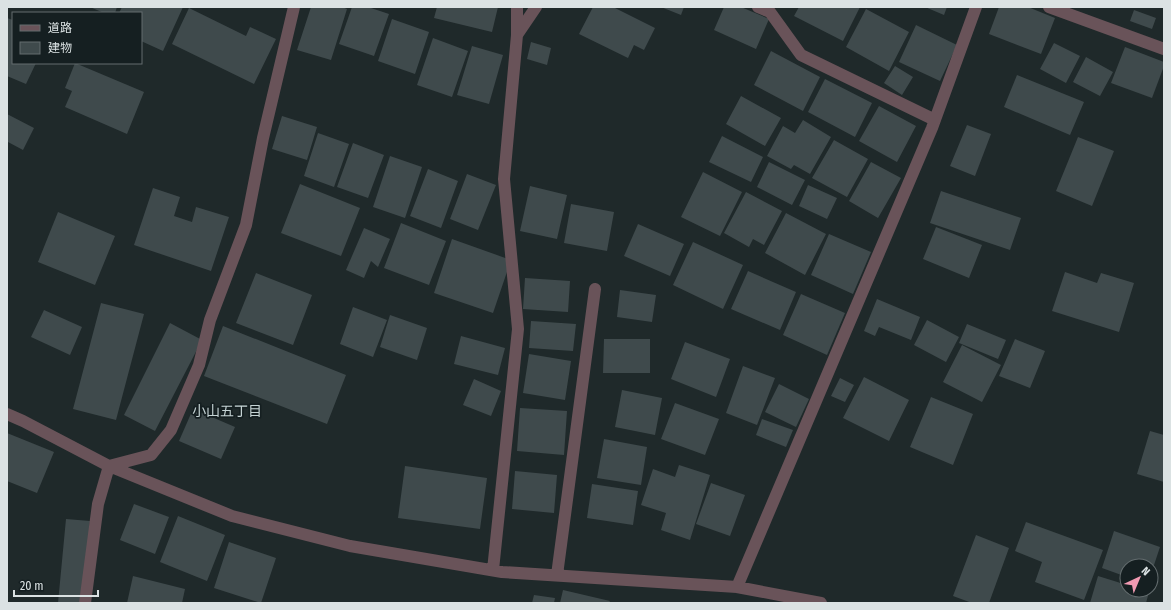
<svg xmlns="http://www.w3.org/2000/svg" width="1171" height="610" font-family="'Fira Sans Condensed','Noto Sans JP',sans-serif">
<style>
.building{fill:#3f4a4c}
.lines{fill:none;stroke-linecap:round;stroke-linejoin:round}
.minor{stroke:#695359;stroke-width:12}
.labels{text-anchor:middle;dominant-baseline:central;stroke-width:3.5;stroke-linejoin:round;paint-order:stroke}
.neighbourhood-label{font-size:14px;fill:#c6d4d5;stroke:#151f21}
</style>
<rect width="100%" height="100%" fill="#1f292a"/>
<path class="building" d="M 90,7 L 117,7 L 115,13 L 104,13 Z
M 122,7 L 183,7 L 163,51 L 141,41 L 141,13 L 119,13 Z
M 311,7 L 342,7 L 347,9 L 331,60 L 297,50 Z
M 352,7 L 368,7 L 389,14 L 374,56 L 339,44 Z
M 437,7 L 498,7 L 492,32 L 434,18 Z
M 593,7 L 613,7 L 655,28 L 644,50 L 634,45 L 628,58 L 579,34 Z
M 661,7 L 684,7 L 681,15 Z
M 724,7 L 741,7 L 769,19 L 756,49 L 714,30 Z
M 799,7 L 860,7 L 843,41 L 794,16 Z
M 925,7 L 947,7 L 944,15 Z
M 999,7 L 1028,7 L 1055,18 L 1041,54 L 989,34 Z
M 189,8 L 246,36 L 250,27 L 276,39 L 254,84 L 172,44 Z
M 866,9 L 909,32 L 889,71 L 846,47 Z
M 1134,10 L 1156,18 L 1152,29 L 1130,21 Z
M 7,18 L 13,20 L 13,63 L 36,63 L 26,84 L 7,76 Z
M 392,19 L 429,32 L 415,74 L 378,61 Z
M 916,25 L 957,45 L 940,81 L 899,62 Z
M 433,38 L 468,51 L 452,97 L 417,85 Z
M 531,42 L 551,48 L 547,65 L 527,59 Z
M 1054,43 L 1080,56 L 1066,83 L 1040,69 Z
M 472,46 L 503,55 L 489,104 L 457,95 Z
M 1125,47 L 1164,62 L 1164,66 L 1152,98 L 1111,83 Z
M 771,51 L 820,77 L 803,111 L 754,85 Z
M 1086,57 L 1113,72 L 1100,96 L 1073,82 Z
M 75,63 L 144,92 L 127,134 L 65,107 L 72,91 L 65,88 Z
M 895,66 L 913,77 L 902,95 L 884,83 Z
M 1017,75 L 1084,102 L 1070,135 L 1004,107 Z
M 825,79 L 872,103 L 855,137 L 808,112 Z
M 741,96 L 781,118 L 765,146 L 726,124 Z
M 879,106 L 916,126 L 897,162 L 859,141 Z
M 7,114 L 34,128 L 23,150 L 8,142 L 7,144 Z
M 282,116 L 317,127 L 307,160 L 272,149 Z
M 803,120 L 831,137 L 810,174 L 794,165 L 791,169 L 767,156 L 783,126 L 795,133 Z
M 967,125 L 991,134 L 975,176 L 950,166 Z
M 318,133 L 349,144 L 334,187 L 304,176 Z
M 722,136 L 763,157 L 751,182 L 709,162 Z
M 1078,137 L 1114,151 L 1092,206 L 1056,191 Z
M 834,140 L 868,159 L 847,197 L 812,178 Z
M 353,143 L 384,155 L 368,198 L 337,187 Z
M 390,156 L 422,167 L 405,218 L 373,207 Z
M 769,162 L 805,180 L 792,205 L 757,187 Z
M 871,162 L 901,178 L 878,218 L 849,201 Z
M 428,169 L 458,181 L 441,228 L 410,216 Z
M 703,172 L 742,192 L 720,236 L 681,217 Z
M 467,174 L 496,185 L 478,230 L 450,219 Z
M 300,184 L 360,208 L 341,256 L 281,233 Z
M 808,185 L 837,198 L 827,219 L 799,206 Z
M 530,186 L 567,195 L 557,239 L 520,231 Z
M 153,188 L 180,197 L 174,216 L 192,222 L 196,207 L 229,217 L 211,271 L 134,245 Z
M 941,191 L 1021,218 L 1010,250 L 930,223 Z
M 746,192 L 782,211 L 764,245 L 753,239 L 749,247 L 724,233 Z
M 571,204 L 614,212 L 607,251 L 564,243 Z
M 58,212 L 115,236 L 95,285 L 38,262 Z
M 786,213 L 826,234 L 805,275 L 765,253 Z
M 401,223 L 446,241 L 429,285 L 384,268 Z
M 638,224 L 684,244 L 670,276 L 624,256 Z
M 936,227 L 982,245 L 969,278 L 923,259 Z
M 364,228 L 390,239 L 378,267 L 371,261 L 364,278 L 346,270 Z
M 829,234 L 871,252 L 853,294 L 811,275 Z
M 452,239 L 511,260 L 493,313 L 434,293 Z
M 693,242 L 743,265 L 723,309 L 673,285 Z
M 748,271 L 796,292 L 780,330 L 731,309 Z
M 1065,272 L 1097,283 L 1101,273 L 1134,283 L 1119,332 L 1052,311 Z
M 256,273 L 312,295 L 293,345 L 236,323 Z
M 525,278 L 570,281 L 568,312 L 523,309 Z
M 620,290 L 656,295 L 652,322 L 617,317 Z
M 801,294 L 845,313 L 827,355 L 783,335 Z
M 877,299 L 920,317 L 911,340 L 879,327 L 875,336 L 864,331 Z
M 101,303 L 144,314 L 116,420 L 73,409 Z
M 353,307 L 387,320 L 373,357 L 340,344 Z
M 44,310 L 82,327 L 70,355 L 31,337 Z
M 390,315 L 427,328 L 417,360 L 380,347 Z
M 927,320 L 959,337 L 946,362 L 914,345 Z
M 531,321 L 576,324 L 573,351 L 529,348 Z
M 170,323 L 202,340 L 155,431 L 124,415 Z
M 967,324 L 1006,340 L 998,359 L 959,343 Z
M 223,326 L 346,375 L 327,424 L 204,376 Z
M 461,336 L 505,348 L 498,375 L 454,364 Z
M 604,339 L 650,339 L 650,373 L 603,373 Z
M 1015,339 L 1045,351 L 1030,388 L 999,376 Z
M 685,342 L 730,359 L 716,397 L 671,379 Z
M 962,345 L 1001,365 L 982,402 L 943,382 Z
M 529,354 L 571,361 L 565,400 L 523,393 Z
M 743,366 L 775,378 L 757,425 L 726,413 Z
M 864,377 L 909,400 L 889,441 L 843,418 Z
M 840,378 L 854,385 L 845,402 L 831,396 Z
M 474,379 L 501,391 L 491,416 L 463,405 Z
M 779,384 L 809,399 L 796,427 L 765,412 Z
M 622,390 L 662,398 L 655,435 L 615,427 Z
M 931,397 L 973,414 L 953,465 L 910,447 Z
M 675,403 L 719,419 L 705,455 L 661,439 Z
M 520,408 L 567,411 L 564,455 L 517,451 Z
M 193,409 L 235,427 L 221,459 L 179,441 Z
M 762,419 L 793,430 L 786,447 L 756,435 Z
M 1150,431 L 1164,435 L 1164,482 L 1137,474 Z
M 7,433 L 54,452 L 37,493 L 7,481 Z
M 604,439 L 647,447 L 641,485 L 597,478 Z
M 679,465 L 710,475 L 690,540 L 661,530 L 666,513 L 641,505 L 653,469 L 675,477 Z
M 405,466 L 487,478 L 480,529 L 398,518 Z
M 515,471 L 557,475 L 554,513 L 512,509 Z
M 711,483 L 745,495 L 730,536 L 696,524 Z
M 592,484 L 638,491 L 633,525 L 587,518 Z
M 134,504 L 169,517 L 155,554 L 120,540 Z
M 178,516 L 225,535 L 207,581 L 160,562 Z
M 66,519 L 90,521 L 83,603 L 58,603 Z
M 1026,522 L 1103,550 L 1084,600 L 1035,582 L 1042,562 L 1015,551 Z
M 1114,531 L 1160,547 L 1151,574 L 1151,566 L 1127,566 L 1127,577 L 1102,568 Z
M 976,535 L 1009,548 L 989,603 L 972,603 L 953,596 Z
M 229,542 L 276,558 L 261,603 L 214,588 Z
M 133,576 L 185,589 L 182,603 L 127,603 Z
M 1098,576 L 1127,585 L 1127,590 L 1143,590 L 1149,592 L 1146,603 L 1090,603 Z
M 563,590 L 610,601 L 609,603 L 560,603 Z
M 534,595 L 555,598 L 554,603 L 532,603 Z"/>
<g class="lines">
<path class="minor" d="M 517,7 L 517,35 L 536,7
M 758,7 L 770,12 L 801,55 L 935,120
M 1049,7 L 1164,49
M 7,414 L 23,421 L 109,466 L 232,516 L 350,546 L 502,572 L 737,587 L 821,603
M 493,570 L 518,329 L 504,179 L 517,35
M 557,575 L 595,289
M 737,587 L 932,128 L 976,7
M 85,603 L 98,504 L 109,466 L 151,455 L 171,430 L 199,365 L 210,320 L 246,225 L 263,138 L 294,7"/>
</g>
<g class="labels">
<g class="neighbourhood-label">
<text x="227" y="411">小山五丁目</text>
</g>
</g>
<rect width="1171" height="610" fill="none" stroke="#dbe2e3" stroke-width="16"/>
<rect x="12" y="12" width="130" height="52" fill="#151f21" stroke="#646d6f"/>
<rect x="20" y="25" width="20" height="6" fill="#695359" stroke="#646d6f"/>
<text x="48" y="32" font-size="12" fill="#dbe2e3">道路</text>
<rect x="20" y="42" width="20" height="12" fill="#3f4a4c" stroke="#646d6f"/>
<text x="48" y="52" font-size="12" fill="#dbe2e3">建物</text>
<g transform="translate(1139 578) rotate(44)"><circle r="19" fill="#151f21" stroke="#646d6f"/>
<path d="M0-3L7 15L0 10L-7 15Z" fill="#f19ab2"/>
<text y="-6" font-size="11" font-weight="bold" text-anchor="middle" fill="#dbe2e3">N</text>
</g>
<path d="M14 590v6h84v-6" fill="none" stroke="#dbe2e3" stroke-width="2"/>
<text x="20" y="590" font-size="12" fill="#dbe2e3" stroke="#151f21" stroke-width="3" paint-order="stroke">20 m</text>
</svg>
